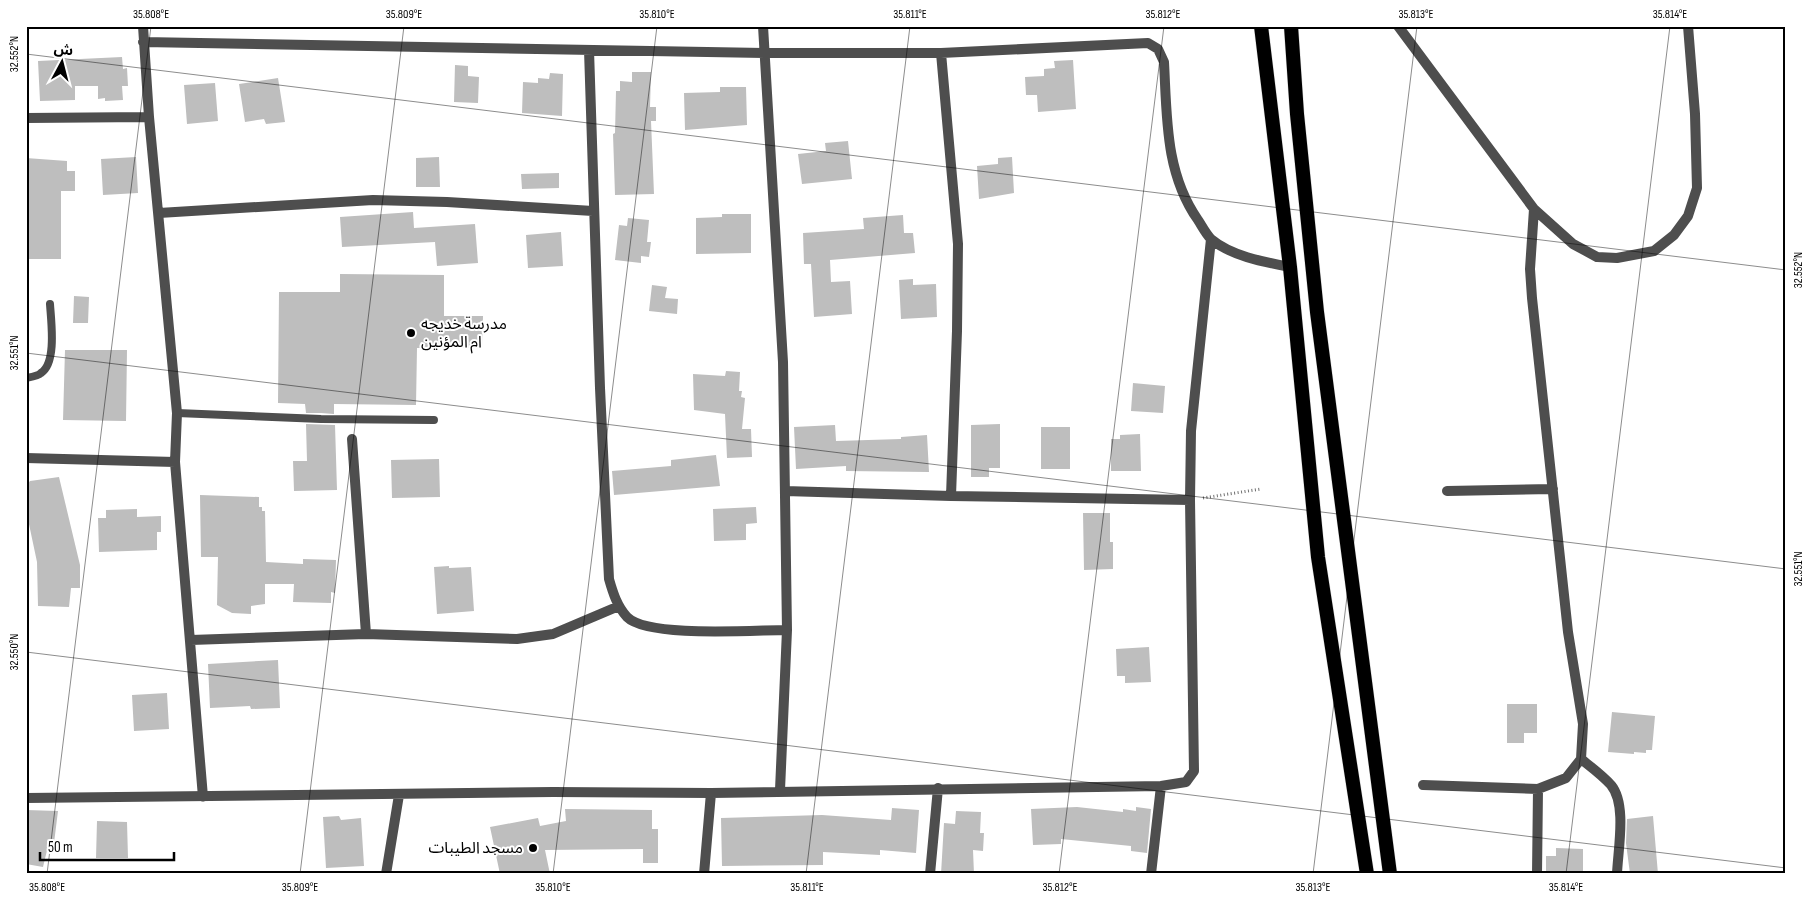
<svg xmlns="http://www.w3.org/2000/svg" width="1812" height="900" font-family="'Sofia Sans Condensed','Noto Sans Arabic',sans-serif">
<style>
.building{fill:#bebebe}
.lines{fill:none;stroke-linecap:round;stroke-linejoin:round}
.trunk-casing{stroke:#dbdbdb;stroke-width:15}
.path{stroke:#707070;stroke-width:3;stroke-dasharray:1 2.5;stroke-linecap:butt}
.service{stroke:#4e4e4e;stroke-width:8}
.minor{stroke:#4e4e4e;stroke-width:10}
.trunk{stroke:#000;stroke-width:14}
.ticks{fill:none;stroke:#000;stroke-width:1;stroke-opacity:0.45}
.poi-dot{fill:#000;stroke:#fff;stroke-width:2}
.labels{text-anchor:middle;dominant-baseline:central;stroke-width:4;stroke-linejoin:round;paint-order:stroke}
.poi-label{font-size:16px;fill:#000;stroke:#fff;text-anchor:start}
.neatline{fill:none;stroke:#000;stroke-width:2}
.ticks-label{font-size:12px;text-anchor:middle;fill:#000}
</style>
<rect width="100%" height="100%" fill="#fff"/>
<path class="building" d="M 122,57 L 123,69 L 127,68 L 128,86 L 122,86 L 123,100 L 105,101 L 105,98 L 98,99 L 98,86 L 75,86 L 75,100 L 40,101 L 38,61 Z
M 1073,60 L 1076,109 L 1038,112 L 1037,95 L 1026,95 L 1025,77 L 1044,76 L 1044,69 L 1055,68 L 1054,61 Z
M 455,65 L 468,66 L 468,76 L 479,77 L 478,103 L 454,102 Z
M 632,72 L 651,72 L 650,107 L 656,107 L 656,121 L 651,121 L 654,194 L 615,195 L 613,134 L 615,133 L 616,91 L 620,91 L 620,81 L 632,82 Z
M 550,73 L 563,74 L 562,116 L 522,113 L 523,82 L 538,83 L 538,78 L 549,79 Z
M 278,78 L 285,122 L 266,124 L 264,119 L 245,122 L 239,84 Z
M 215,83 L 218,121 L 187,124 L 184,85 Z
M 720,87 L 746,87 L 747,125 L 685,130 L 684,93 L 720,92 Z
M 848,141 L 852,179 L 802,184 L 798,154 L 826,151 L 825,143 Z
M 136,157 L 138,193 L 103,195 L 101,159 Z
M 439,157 L 440,187 L 416,187 L 416,158 Z
M 1012,157 L 1014,193 L 979,199 L 977,166 L 998,164 L 998,158 Z
M 26,158 L 67,161 L 67,171 L 75,171 L 75,191 L 61,191 L 61,259 L 26,259 Z
M 559,173 L 559,188 L 522,189 L 521,174 Z
M 413,212 L 414,228 L 475,224 L 478,263 L 437,266 L 435,242 L 342,247 L 340,217 Z
M 722,214 L 751,214 L 751,253 L 696,254 L 696,218 L 722,217 Z
M 903,215 L 904,233 L 913,233 L 915,253 L 830,260 L 831,282 L 850,281 L 852,314 L 814,317 L 811,264 L 804,264 L 803,233 L 864,229 L 863,218 Z
M 628,218 L 649,220 L 647,242 L 651,242 L 649,257 L 641,256 L 641,263 L 615,260 L 619,225 L 627,226 Z
M 561,232 L 563,266 L 528,268 L 526,235 Z
M 340,274 L 444,275 L 444,316 L 483,316 L 482,348 L 417,348 L 416,405 L 334,404 L 334,414 L 321,413 L 306,413 L 305,404 L 278,403 L 279,292 L 340,292 Z
M 913,279 L 913,285 L 936,284 L 937,317 L 901,319 L 899,280 Z
M 652,285 L 667,287 L 665,298 L 678,299 L 677,314 L 649,311 Z
M 74,296 L 89,297 L 88,323 L 73,323 Z
M 65,350 L 127,350 L 126,421 L 63,420 Z
M 726,371 L 740,372 L 739,391 L 742,391 L 741,397 L 745,398 L 742,429 L 751,429 L 752,457 L 727,458 L 725,414 L 694,410 L 693,374 L 725,376 Z
M 1133,383 L 1165,386 L 1163,413 L 1131,411 Z
M 306,424 L 335,425 L 337,490 L 294,491 L 293,461 L 307,461 Z
M 1000,424 L 1000,468 L 989,468 L 989,477 L 971,477 L 971,425 Z
M 835,425 L 836,441 L 901,439 L 901,437 L 927,435 L 929,472 L 846,471 L 846,466 L 796,469 L 794,427 Z
M 1041,427 L 1070,427 L 1070,469 L 1041,469 Z
M 1140,434 L 1141,471 L 1111,471 L 1111,439 L 1120,439 L 1120,435 Z
M 716,455 L 720,486 L 614,495 L 612,471 L 671,466 L 671,460 Z
M 439,459 L 440,497 L 392,498 L 391,460 Z
M 59,477 L 80,565 L 80,588 L 71,588 L 69,607 L 38,606 L 37,562 L 26,510 L 26,486 L 30,481 Z
M 200,495 L 259,497 L 259,507 L 262,507 L 262,511 L 265,511 L 266,562 L 303,564 L 303,559 L 336,560 L 335,593 L 331,592 L 331,603 L 293,602 L 294,584 L 265,584 L 265,604 L 251,606 L 251,614 L 232,613 L 217,605 L 218,557 L 201,557 Z
M 756,507 L 757,523 L 746,524 L 746,540 L 714,541 L 713,509 Z
M 137,509 L 137,517 L 161,516 L 161,532 L 157,532 L 157,550 L 99,552 L 98,518 L 106,518 L 106,510 Z
M 1083,513 L 1110,513 L 1110,542 L 1113,542 L 1113,569 L 1084,570 Z
M 449,566 L 449,568 L 471,567 L 474,611 L 437,614 L 434,567 Z
M 1149,647 L 1151,682 L 1125,683 L 1125,676 L 1117,676 L 1116,649 Z
M 278,660 L 280,708 L 251,709 L 250,706 L 210,708 L 208,664 Z
M 167,693 L 169,729 L 134,731 L 132,695 Z
M 1507,704 L 1537,704 L 1537,733 L 1524,733 L 1524,743 L 1507,743 Z
M 1612,712 L 1655,716 L 1652,750 L 1646,750 L 1646,753 L 1634,752 L 1634,754 L 1608,752 Z
M 1077,807 L 1123,812 L 1123,809 L 1136,811 L 1136,807 L 1151,809 L 1147,853 L 1131,851 L 1131,846 L 1061,839 L 1061,844 L 1033,845 L 1031,809 Z
M 892,808 L 919,810 L 916,853 L 880,850 L 880,855 L 823,852 L 823,865 L 722,866 L 721,818 L 822,815 L 891,820 Z
M 565,809 L 652,810 L 652,829 L 658,829 L 658,863 L 643,863 L 643,849 L 545,850 L 550,874 L 500,874 L 490,827 L 538,818 L 540,826 L 566,821 Z
M 26,810 L 58,811 L 54,843 L 49,842 L 43,867 L 26,864 Z
M 956,811 L 981,812 L 980,833 L 984,833 L 983,851 L 973,850 L 974,874 L 941,874 L 944,823 L 955,824 Z
M 339,816 L 341,820 L 361,818 L 364,866 L 326,868 L 323,817 Z
M 1653,816 L 1658,874 L 1630,874 L 1626,843 L 1627,819 Z
M 97,821 L 127,822 L 128,858 L 96,858 Z
M 1556,848 L 1583,849 L 1583,874 L 1546,874 L 1546,856 L 1556,856 Z"/>
<g class="lines">
<defs>
<path id="trunk" d="M 1261,26 L 1290,267 L 1318,557 L 1367,874
M 1291,26 L 1297,114 L 1317,312 L 1390,874"/>
</defs>
<use href="#trunk" class="trunk-casing"/>
<path class="path" d="M 1203,498 L 1261,489"/>
<path class="service" d="M 26,378 C 31,377 38,376 41,373 C 57,363 51,321 50,304
M 177,413 L 321,419 L 434,420"/>
<path class="minor" d="M 143,26 L 149,117 L 177,413 L 175,462 L 203,797
M 763,26 L 783,362 L 787,630 L 780,790
M 1398,26 L 1534,209 L 1573,244 L 1597,257 L 1617,258 L 1654,251 L 1674,235 L 1688,216 L 1697,188 L 1695,114 L 1688,26
M 143,42 L 764,53 L 941,53 L 1148,43 L 1158,49 L 1164,62 C 1167,117 1165,173 1198,220 C 1202,226 1206,234 1211,239 C 1231,256 1264,262 1290,267
M 589,50 L 600,388 L 609,579 C 613,593 617,606 627,617 C 648,638 754,630 787,630
M 941,53 L 958,244 L 957,331 L 951,496
M 26,118 L 149,117
M 159,213 L 373,200 L 447,202 L 593,211
M 352,439 L 366,634
M 26,458 L 175,462
M 785,491 L 951,496 L 1190,500
M 1447,491 L 1553,489
M 191,640 L 366,634 L 517,639 L 553,634 L 619,606
M 1581,759 C 1591,767 1602,775 1611,785 C 1627,804 1618,849 1617,874
M 1423,785 L 1538,789 L 1566,778 L 1581,759 L 1583,724 L 1568,632 L 1532,298 L 1530,269 L 1534,209
M 26,798 L 553,792 L 711,793 L 1161,786 L 1186,782 L 1194,771 L 1190,500 L 1191,431 L 1211,239
M 386,874 L 399,795
M 704,874 L 711,793
M 930,874 L 938,788
M 1151,874 L 1161,786
M 1537,874 L 1538,789"/>
<use href="#trunk" class="trunk"/>
</g>
<path class="ticks" d="M 26,54 L 1786,270M 26,353 L 1786,569M 26,652 L 1786,868M 47,874 L 151,26M 300,874 L 404,26M 553,874 L 657,26M 806,874 L 910,26M 1059,874 L 1164,26M 1313,874 L 1417,26M 1566,874 L 1670,26"/>
<g class="poi-dot">
<circle cx="411" cy="333" r="5"/>
<circle cx="533" cy="848" r="5"/>
</g>
<g class="labels">
<g class="poi-label">
<text x="421" y="324">مدرسة خديجه<tspan x="421" dy="18">ام المؤنين</tspan></text>
<text x="523" y="848" text-anchor="end">مسجد الطيبات</text>
</g>
</g>
<rect width="1812" height="900" fill="none" stroke="#ffffff" stroke-width="55"/>
<g transform="translate(62 62) rotate(7)" stroke="#ffffff" stroke-width="4" paint-order="stroke">
<path d="M0-4L9 19L0 12L-9 19Z" fill="#000000"/>
<text y="-8" font-size="14" font-weight="bold" text-anchor="middle" fill="#000000">ش</text>
</g>
<path d="M40 852v8h134v-8" fill="none" stroke="#000000" stroke-width="2.5"/>
<text x="48" y="852" font-size="15" fill="#000000" stroke="#ffffff" stroke-width="4" paint-order="stroke">50 m</text>
<rect x="28" y="28" width="1756" height="844" class="neatline"/>
<g class="ticks-label">
<text x="151" y="18">35.808°E</text>
<text x="404" y="18">35.809°E</text>
<text x="657" y="18">35.810°E</text>
<text x="910" y="18">35.811°E</text>
<text x="1163" y="18">35.812°E</text>
<text x="1416" y="18">35.813°E</text>
<text x="1670" y="18">35.814°E</text>
<text transform="translate(14 54) rotate(-90)" y="4">32.552°N</text>
<text transform="translate(1798 270) rotate(-90)" y="4">32.552°N</text>
<text transform="translate(14 353) rotate(-90)" y="4">32.551°N</text>
<text transform="translate(1798 569) rotate(-90)" y="4">32.551°N</text>
<text transform="translate(14 652) rotate(-90)" y="4">32.550°N</text>
<text x="47" y="891">35.808°E</text>
<text x="300" y="891">35.809°E</text>
<text x="553" y="891">35.810°E</text>
<text x="807" y="891">35.811°E</text>
<text x="1060" y="891">35.812°E</text>
<text x="1313" y="891">35.813°E</text>
<text x="1566" y="891">35.814°E</text>
</g>
</svg>
